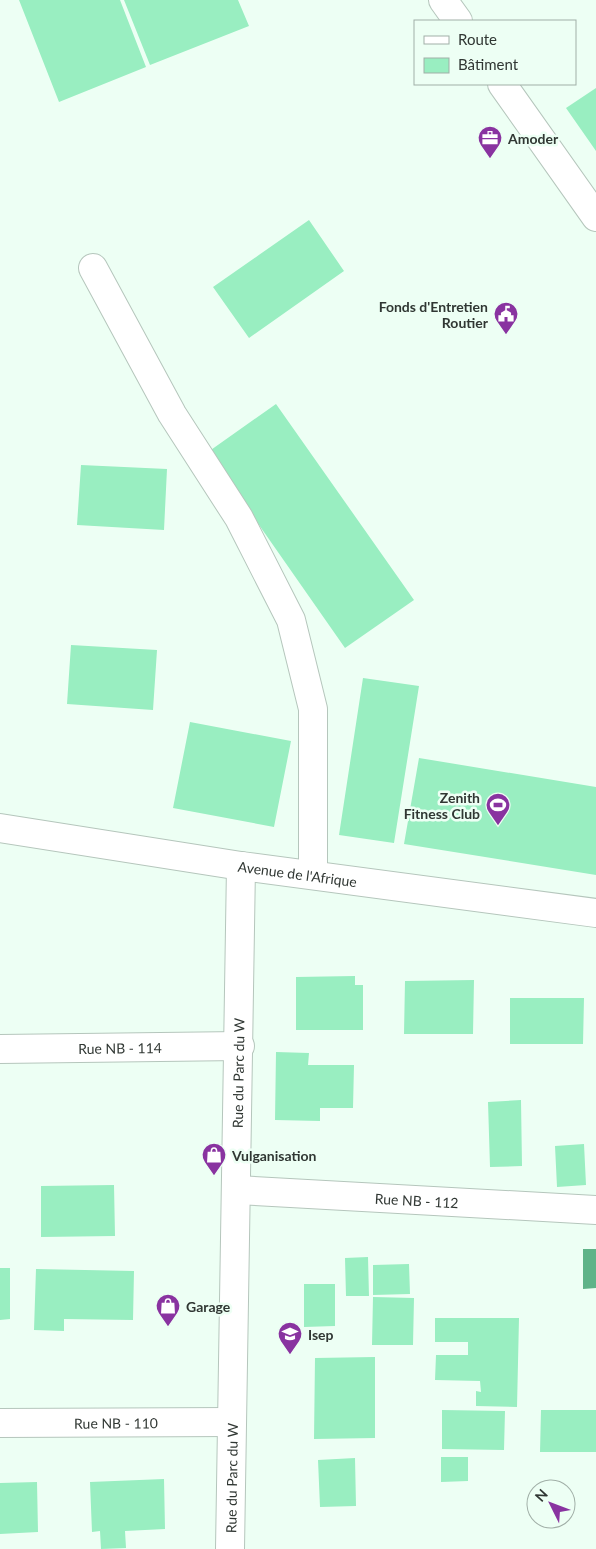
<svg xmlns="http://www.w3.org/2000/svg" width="596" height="1549" font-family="Lato,sans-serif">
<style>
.water{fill:#5fb388}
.building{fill:#99eec1}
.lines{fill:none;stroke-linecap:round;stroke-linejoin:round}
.minor-casing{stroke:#b5c6bc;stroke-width:30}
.major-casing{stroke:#b5c6bc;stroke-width:30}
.minor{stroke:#fff;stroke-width:28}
.major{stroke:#fff;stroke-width:28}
.labels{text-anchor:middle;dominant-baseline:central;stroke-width:5;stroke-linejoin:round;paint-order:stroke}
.poi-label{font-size:14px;font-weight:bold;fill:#303733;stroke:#edfff4;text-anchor:start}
.street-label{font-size:14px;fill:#303733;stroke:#edfff4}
</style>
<rect width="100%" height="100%" fill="#edfff4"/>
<path class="water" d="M 583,1249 L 596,1249 L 596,1288 L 583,1289 Z"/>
<path class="building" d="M 19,0 L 120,0 L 146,67 L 59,102 Z
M 124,0 L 238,0 L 249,26 L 150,65 Z
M 596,88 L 596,151 L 566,108 Z
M 309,220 L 344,271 L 249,338 L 213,287 Z
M 276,404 L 414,600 L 345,648 L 208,452 Z
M 81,465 L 167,469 L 164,530 L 77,525 Z
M 71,645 L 157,650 L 153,710 L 67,704 Z
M 363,678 L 419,686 L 394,843 L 339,835 Z
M 190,722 L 291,741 L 274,827 L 173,808 Z
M 419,758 L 596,787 L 596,875 L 404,844 Z
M 355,976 L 355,985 L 363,985 L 363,1030 L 296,1030 L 296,977 Z
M 474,980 L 473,1034 L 404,1034 L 405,981 Z
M 510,998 L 584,998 L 583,1044 L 510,1044 Z
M 276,1052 L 309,1053 L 308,1065 L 354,1065 L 353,1108 L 320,1108 L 320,1121 L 275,1120 Z
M 521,1100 L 522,1166 L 490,1167 L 488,1102 Z
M 584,1144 L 586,1185 L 557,1187 L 555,1146 Z
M 114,1185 L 115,1236 L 41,1237 L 41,1186 Z
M 368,1257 L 369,1296 L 346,1296 L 345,1258 Z
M 409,1264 L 410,1294 L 373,1295 L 373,1265 Z
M 0,1268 L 10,1268 L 10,1319 L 0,1320 Z
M 36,1269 L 134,1271 L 133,1320 L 64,1319 L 64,1331 L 34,1330 Z
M 304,1284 L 335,1284 L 335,1326 L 304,1327 Z
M 373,1297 L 414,1298 L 413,1345 L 372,1345 Z
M 435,1318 L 519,1318 L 517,1407 L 476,1406 L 476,1391 L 481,1392 L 480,1381 L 435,1380 L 436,1355 L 468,1355 L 468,1342 L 435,1342 Z
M 375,1357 L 375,1438 L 314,1439 L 315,1358 Z
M 442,1410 L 505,1411 L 504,1450 L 442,1449 Z
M 541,1410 L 596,1410 L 596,1452 L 540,1452 Z
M 441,1457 L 468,1457 L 468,1481 L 441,1482 Z
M 355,1458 L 356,1506 L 320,1507 L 318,1460 Z
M 164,1479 L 165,1529 L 125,1531 L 126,1548 L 101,1549 L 100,1531 L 92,1532 L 90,1482 Z
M 37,1482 L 38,1532 L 0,1534 L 0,1483 Z"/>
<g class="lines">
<defs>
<g id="minor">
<path d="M 443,0 L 458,21"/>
<path d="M 502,84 L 596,217"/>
<path d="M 93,268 L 172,414 L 239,518 L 291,620 L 313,709 L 313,875"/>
<path id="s1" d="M 0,1049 L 240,1046"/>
<path id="s2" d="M 237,1190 L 596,1210"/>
<path id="s3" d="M 0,1423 L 232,1422"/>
<path id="s4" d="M 230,1549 L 241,866"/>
</g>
<g id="major">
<path id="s5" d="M 0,828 L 241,866 L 596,913"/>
</g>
</defs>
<use href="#minor" class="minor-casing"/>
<use href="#major" class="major-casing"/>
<use href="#minor" class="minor"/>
<use href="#major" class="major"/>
</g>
<defs>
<symbol id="office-pin" viewBox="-11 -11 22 30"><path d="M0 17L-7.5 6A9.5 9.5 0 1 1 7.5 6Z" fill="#8933a0" stroke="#edfff4"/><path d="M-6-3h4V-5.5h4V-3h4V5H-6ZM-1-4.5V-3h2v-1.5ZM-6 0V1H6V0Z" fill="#fff"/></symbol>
<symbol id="civic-pin" viewBox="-11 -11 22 30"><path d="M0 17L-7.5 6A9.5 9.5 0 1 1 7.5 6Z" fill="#8933a0" stroke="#edfff4"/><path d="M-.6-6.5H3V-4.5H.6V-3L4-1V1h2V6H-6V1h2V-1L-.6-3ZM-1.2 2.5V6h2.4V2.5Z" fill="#fff"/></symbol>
<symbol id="stadium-pin" viewBox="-11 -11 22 30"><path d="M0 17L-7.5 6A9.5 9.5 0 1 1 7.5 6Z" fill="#8933a0" stroke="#edfff4"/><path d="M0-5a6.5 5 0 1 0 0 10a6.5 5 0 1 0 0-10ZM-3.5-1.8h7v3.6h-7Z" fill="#fff"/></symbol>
<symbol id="shop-pin" viewBox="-11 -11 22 30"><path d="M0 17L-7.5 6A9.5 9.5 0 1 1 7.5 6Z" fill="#8933a0" stroke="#edfff4"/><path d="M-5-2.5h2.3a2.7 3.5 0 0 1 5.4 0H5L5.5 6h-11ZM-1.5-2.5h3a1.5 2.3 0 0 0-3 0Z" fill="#fff"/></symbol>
<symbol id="university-pin" viewBox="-11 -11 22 30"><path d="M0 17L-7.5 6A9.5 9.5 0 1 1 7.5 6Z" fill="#8933a0" stroke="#edfff4"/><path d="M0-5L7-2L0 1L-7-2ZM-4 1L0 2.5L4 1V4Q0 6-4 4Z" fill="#fff"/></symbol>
</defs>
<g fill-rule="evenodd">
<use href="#office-pin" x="476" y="124" width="28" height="38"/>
<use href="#civic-pin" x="492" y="300" width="28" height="38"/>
<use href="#stadium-pin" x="484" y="791" width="28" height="38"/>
<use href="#shop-pin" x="200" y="1141" width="28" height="38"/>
<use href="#shop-pin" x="154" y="1292" width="28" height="38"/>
<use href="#university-pin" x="276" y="1320" width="28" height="38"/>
</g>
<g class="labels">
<g class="poi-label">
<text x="508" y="138">Amoder</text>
<text x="488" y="306" text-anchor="end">Fonds d'Entretien<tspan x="488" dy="16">Routier</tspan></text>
<text x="480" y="797" text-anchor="end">Zenith<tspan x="480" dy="16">Fitness Club</tspan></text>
<text x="232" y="1155">Vulganisation</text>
<text x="186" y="1306">Garage</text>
<text x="308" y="1334">Isep</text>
</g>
<g class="street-label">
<text stroke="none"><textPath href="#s5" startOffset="301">Avenue de l'Afrique</textPath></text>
<text stroke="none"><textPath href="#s1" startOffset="120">Rue NB - 114</textPath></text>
<text stroke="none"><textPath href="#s4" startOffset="476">Rue du Parc du W</textPath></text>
<text stroke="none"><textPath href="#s2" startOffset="180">Rue NB - 112</textPath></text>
<text stroke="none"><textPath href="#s3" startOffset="116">Rue NB - 110</textPath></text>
<text stroke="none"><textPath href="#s4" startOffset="71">Rue du Parc du W</textPath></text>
</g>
</g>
<rect x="414" y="20" width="162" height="65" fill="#edfff4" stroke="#a1afa7"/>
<rect x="424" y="36" width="25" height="8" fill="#ffffff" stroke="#a1afa7"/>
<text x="458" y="45" font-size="15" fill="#303733">Route</text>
<rect x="424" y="58" width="25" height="15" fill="#99eec1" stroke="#a1afa7"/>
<text x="458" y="70" font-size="15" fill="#303733">Bâtiment</text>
<g transform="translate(551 1504) rotate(312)"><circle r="24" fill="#edfff4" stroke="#a1afa7"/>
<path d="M0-4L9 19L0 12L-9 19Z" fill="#8933a0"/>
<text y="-8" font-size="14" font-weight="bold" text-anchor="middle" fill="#303733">N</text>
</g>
</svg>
